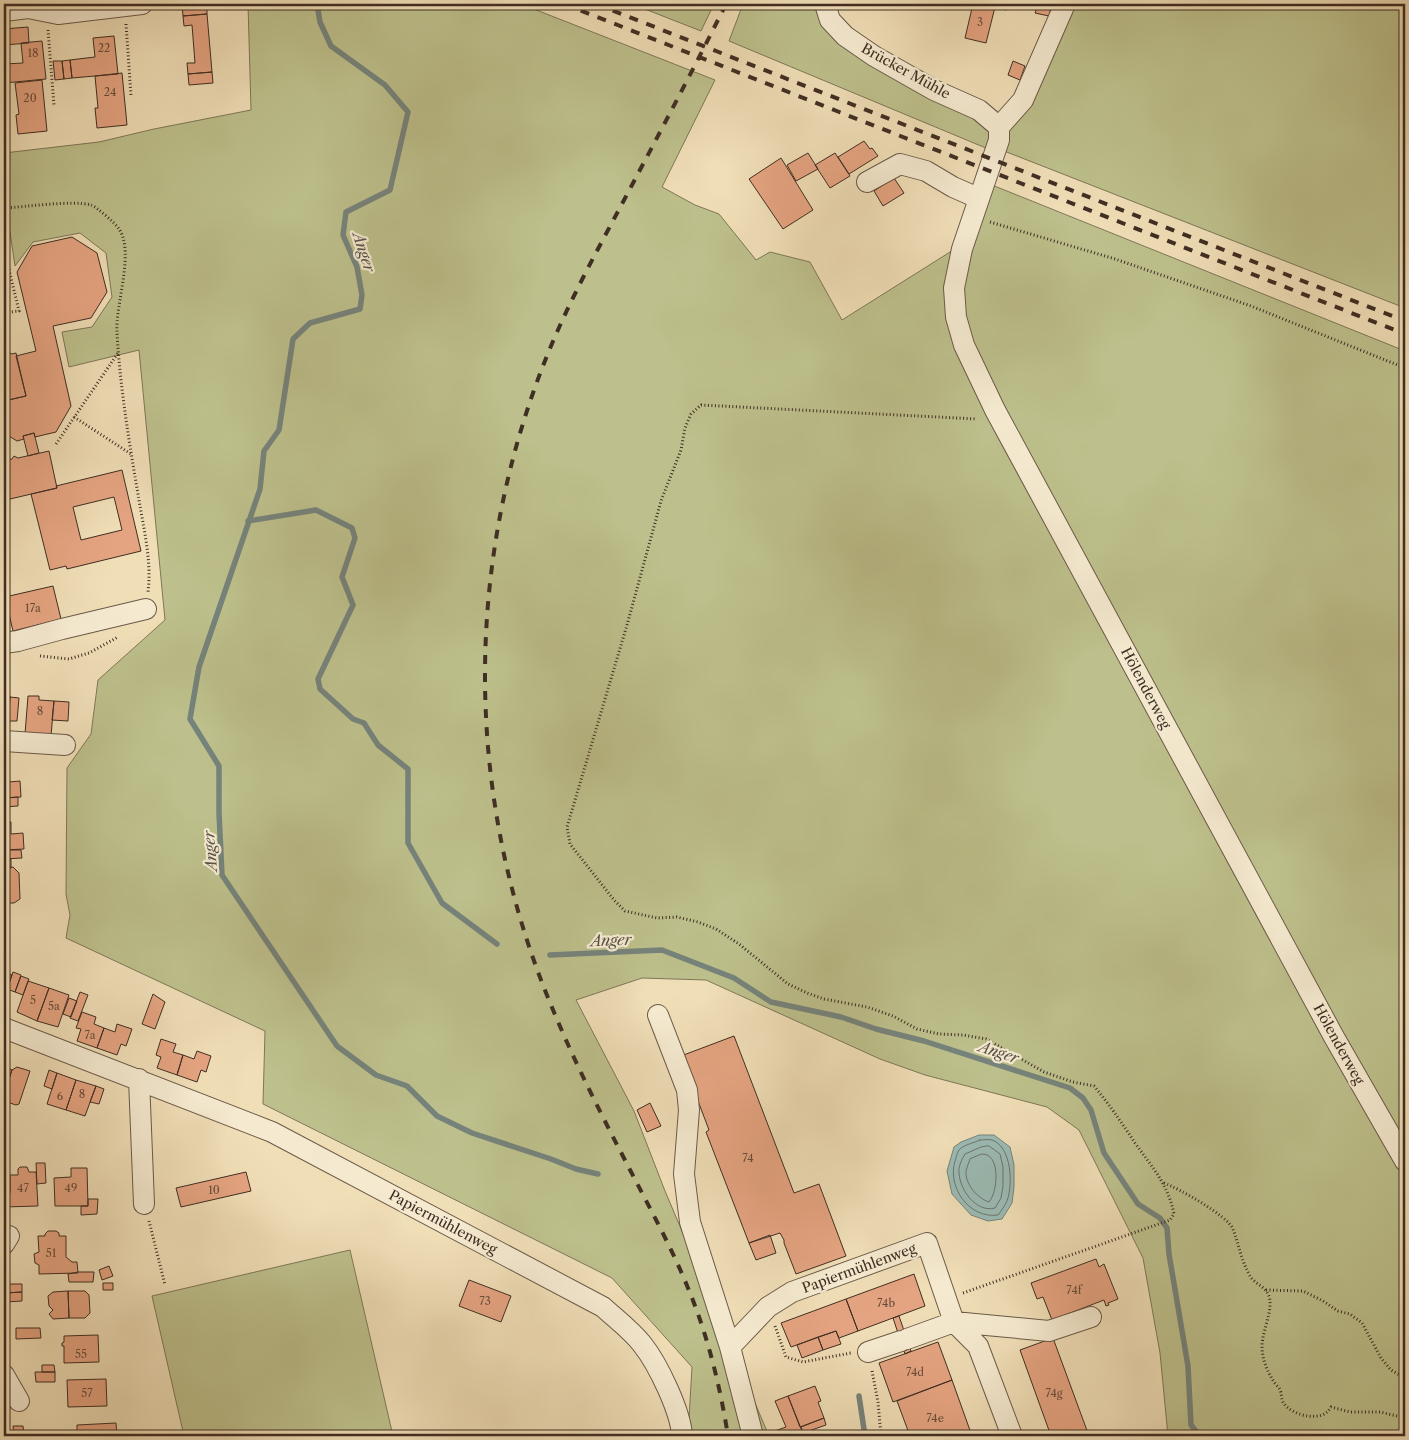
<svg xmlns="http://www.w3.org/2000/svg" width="1409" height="1440" font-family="'Libre Caslon Text',serif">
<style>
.green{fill:#bdc08c;stroke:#7e7758}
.water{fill:#9bbbb5;stroke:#76837b}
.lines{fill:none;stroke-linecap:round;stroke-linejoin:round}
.shore{stroke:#6d746c;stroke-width:1}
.stream{stroke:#76837b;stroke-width:5.5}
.building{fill:#e5a481;stroke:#3f2e23;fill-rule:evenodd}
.minor-casing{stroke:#6b5a48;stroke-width:22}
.path{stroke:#3f2e23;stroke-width:3;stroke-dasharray:1 2.5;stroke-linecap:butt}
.minor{stroke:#f5ead0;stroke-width:20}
.rail{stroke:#3f2e23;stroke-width:4;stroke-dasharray:9 9;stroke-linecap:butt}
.labels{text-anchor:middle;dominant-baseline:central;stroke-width:4.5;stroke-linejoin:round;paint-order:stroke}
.number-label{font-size:11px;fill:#684c3a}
.street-label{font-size:14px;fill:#3f2e23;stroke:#f5ead0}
.water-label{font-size:15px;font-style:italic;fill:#565148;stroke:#f5ead0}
</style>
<rect width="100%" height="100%" fill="#f0deb7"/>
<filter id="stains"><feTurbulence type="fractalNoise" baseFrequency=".004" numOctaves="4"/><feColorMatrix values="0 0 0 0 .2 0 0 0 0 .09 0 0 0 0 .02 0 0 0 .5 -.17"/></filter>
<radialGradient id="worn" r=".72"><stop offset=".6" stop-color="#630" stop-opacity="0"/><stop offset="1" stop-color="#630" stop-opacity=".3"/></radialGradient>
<path class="green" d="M 248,4 L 521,4 L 715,80 L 662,187 L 695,205 L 719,214 L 756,260 L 770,252 L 810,262 L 842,320 L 958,247 C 956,261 952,275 952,289 C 951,333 974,371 992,410 L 996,406 C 983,378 966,348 959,317 C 950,275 974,223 987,183 L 1405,351 L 1405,1436 L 1168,1436 L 1160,1353 L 1143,1258 L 1079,1130 L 1047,1107 L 925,1075 L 880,1059 L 706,980 L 642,978 L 576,1000 L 634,1111 L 665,1191 L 769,1436 L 688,1436 L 692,1367 L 612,1278 L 263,1104 L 265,1031 L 66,938 L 70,915 L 66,894 L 67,768 L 91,734 L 98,680 L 165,620 L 139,350 L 69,367 L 62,332 L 92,327 L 112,297 L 106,253 L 80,233 L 33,242 L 15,266 L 5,199 L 4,198 L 4,153 L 99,142 L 154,129 L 251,110 Z
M 632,4 L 714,4 L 701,31 Z
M 743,4 L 822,4 L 828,21 L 997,128 L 993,151 L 729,41 Z
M 1069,4 L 1405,4 L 1405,308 L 999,149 Z
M 350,1250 L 393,1436 L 184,1436 L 152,1296 Z"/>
<path class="water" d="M 979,1135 L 994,1135 L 1010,1147 L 1014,1165 L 1014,1187 L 1012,1203 L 1002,1219 L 988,1221 L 971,1215 L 952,1194 L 947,1171 L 954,1147 L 961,1142 Z"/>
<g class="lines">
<path class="shore" d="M 980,1140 C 983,1140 989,1139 992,1140 C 1012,1147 1013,1185 1007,1201 C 1005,1206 1001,1211 998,1215 C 969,1219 947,1187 955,1161 C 956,1158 957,1153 959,1150 C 963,1145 974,1143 980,1140 Z
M 989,1146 L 1000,1154 L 1003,1167 L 1003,1186 L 1001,1198 L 995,1208 C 976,1213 960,1190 959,1173 C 958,1167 962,1159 965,1154 L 981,1147 Z
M 982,1154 C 1001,1153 998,1192 989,1202 C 977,1198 965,1184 966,1171 C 967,1167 969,1162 970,1159 Z"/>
<path class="stream" d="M 317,4 L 320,22 L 331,46 L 385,85 L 408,112 L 390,190 L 346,212 L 343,235 L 357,267 L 362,295 L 360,309 L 310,323 L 293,339 L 279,430 L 264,451 L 260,489 L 199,667 L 190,719 L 219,766 L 219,813 L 222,875 L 337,1046 L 376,1075 L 407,1086 L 437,1116 L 472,1133 L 551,1159 L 576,1169 L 598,1174
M 248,521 L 316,510 L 352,528 L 355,538 L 342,577 L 353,605 L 318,679 L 320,689 L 353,719 L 364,723 L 378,745 L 408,769 L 408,843 L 442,903 L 497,944
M 550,955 L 662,950 L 734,978 L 771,1002 L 841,1017 L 876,1029 L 924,1041 L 1070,1088 L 1083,1098 L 1091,1110 L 1104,1153 L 1138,1204 L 1160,1218 L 1167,1228 L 1169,1254 L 1188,1366 L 1191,1425 L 1200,1436
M 859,1396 L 865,1436"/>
</g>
<path class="building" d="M 182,4 L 207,4 L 207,14 L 183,16 Z
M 973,4 L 981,4 L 995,7 L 986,43 L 965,38 Z
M 981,4 L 1007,4 L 1006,10 Z
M 1038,4 L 1052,4 L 1049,16 L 1035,13 Z
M 207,14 L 212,72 L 188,74 L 187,63 L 195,63 L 192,25 L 184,26 L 183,16 Z
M 28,27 L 29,43 L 4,45 L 4,29 Z
M 114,36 L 118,74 L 72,78 L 70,60 L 95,57 L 93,38 Z
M 42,41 L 46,79 L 4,83 L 4,64 L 23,63 L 21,43 Z
M 70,60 L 72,78 L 64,79 L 62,61 Z
M 53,61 L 62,61 L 64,79 L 55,80 Z
M 1013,61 L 1025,66 L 1020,80 L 1008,75 Z
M 212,72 L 213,83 L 189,85 L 188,74 Z
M 122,73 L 127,125 L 97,128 L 95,108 L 98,108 L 95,76 Z
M 42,80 L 47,131 L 18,134 L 16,115 L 19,114 L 15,83 Z
M 864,141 L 870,149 L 872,148 L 878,156 L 849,174 L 838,157 Z
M 808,153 L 818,169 L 796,181 L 787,165 Z
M 835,153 L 850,176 L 830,188 L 815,165 Z
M 781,158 L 813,210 L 783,229 L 749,179 Z
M 894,178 L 904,193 L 883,206 L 874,191 Z
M 72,237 L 97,253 L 107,292 L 91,318 L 53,326 L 71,406 L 56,432 L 35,437 L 34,433 L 23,436 L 24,439 L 17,441 L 4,433 L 4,401 L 26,396 L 16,356 L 36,351 L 17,272 L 32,246 Z
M 8,352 L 12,354 L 16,353 L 26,396 L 4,401 L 4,353 Z
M 34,433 L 39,453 L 28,456 L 23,436 Z
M 49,451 L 57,488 L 10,499 L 8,503 L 4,501 L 4,461 L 12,459 L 14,456 L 18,458 Z
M 122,470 L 141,551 L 67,569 L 66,566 L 50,570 L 31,494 L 57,488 L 56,486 ZM 114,497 L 122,530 L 81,540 L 73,507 Z
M 53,586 L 61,619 L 13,631 L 5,597 Z
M 4,692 L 10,696 L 7,728 L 4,727 Z
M 28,696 L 39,696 L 39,700 L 54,701 L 51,736 L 25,734 Z
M 10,697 L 19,698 L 17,721 L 8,721 Z
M 54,701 L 69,702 L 68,721 L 52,720 Z
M 8,769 L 9,782 L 20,781 L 21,797 L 4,798 L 4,770 Z
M 18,797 L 18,806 L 4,807 L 4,798 Z
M 4,822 L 11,822 L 11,834 L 23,833 L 24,849 L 4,850 Z
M 4,850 L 21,850 L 22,858 L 4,859 Z
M 4,859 L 11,859 L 11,868 L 4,868 Z
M 13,867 L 19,873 L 20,899 L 14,903 L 7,903 L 4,900 L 4,868 Z
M 4,972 L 12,975 L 4,998 Z
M 13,972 L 21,975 L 15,992 L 7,989 Z
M 21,976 L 29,979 L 23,995 L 15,992 Z
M 28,981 L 49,988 L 37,1021 L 17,1012 Z
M 49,988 L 69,995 L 58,1027 L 37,1021 Z
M 80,992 L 88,995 L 78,1021 L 70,1018 Z
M 153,994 L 165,1002 L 155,1029 L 142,1024 Z
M 69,998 L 77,1001 L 71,1017 L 63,1014 Z
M 82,1012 L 96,1017 L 94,1024 L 104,1028 L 97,1048 L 77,1041 L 81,1029 L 76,1028 Z
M 117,1024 L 132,1029 L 126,1046 L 121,1044 L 117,1055 L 97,1048 L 104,1028 L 115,1032 Z
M 734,1036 L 794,1193 L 819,1184 L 846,1256 L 796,1274 L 784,1243 L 784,1240 L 780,1233 L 749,1243 L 706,1132 L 709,1130 L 681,1056 Z
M 161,1039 L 176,1044 L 173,1052 L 183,1055 L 177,1075 L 157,1068 L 161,1057 L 156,1055 Z
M 197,1051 L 211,1056 L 206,1072 L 201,1070 L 197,1082 L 177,1075 L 183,1055 L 194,1059 Z
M 4,1067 L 12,1070 L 6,1088 L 8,1089 L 4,1102 Z
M 17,1067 L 30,1071 L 19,1104 L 16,1105 L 4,1101 L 8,1089 L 6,1088 L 12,1070 Z
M 49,1070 L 57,1073 L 52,1089 L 44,1086 Z
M 57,1073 L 76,1080 L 66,1110 L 47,1104 Z
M 76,1080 L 96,1086 L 85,1116 L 66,1110 Z
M 96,1086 L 104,1089 L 99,1104 L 90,1102 Z
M 650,1103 L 661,1126 L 647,1132 L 637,1110 Z
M 36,1163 L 45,1163 L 46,1183 L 37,1184 Z
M 20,1167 L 27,1167 L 29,1172 L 36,1172 L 38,1206 L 4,1207 L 4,1193 L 10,1193 L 10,1175 L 18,1175 L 18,1169 Z
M 71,1168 L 87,1168 L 88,1206 L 55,1206 L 54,1178 L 71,1177 Z
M 246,1172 L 251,1191 L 181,1207 L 176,1188 Z
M 88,1199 L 98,1199 L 97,1214 L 81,1215 L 81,1206 L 88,1206 Z
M 48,1231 L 56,1231 L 59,1233 L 59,1236 L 66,1236 L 66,1257 L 72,1262 L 77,1262 L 78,1273 L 39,1274 L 39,1265 L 35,1263 L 34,1254 L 39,1252 L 38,1236 L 45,1236 L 45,1234 Z
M 770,1235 L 776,1253 L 756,1260 L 749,1243 Z
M 1096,1259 L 1099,1267 L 1104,1264 L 1118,1299 L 1108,1303 L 1109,1305 L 1106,1306 L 1104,1300 L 1052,1320 L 1043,1297 L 1037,1299 L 1031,1283 Z
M 109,1266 L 113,1276 L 102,1280 L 99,1270 Z
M 78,1272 L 94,1272 L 93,1282 L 69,1282 L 68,1274 Z
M 914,1274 L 925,1306 L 858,1331 L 846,1299 Z
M 469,1280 L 511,1296 L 501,1322 L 459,1306 Z
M 103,1283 L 113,1283 L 113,1290 L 103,1290 Z
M 5,1284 L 22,1284 L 22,1292 L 5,1293 Z
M 68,1291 L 85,1291 L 89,1295 L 90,1313 L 85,1318 L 69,1318 Z
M 68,1291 L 69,1318 L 53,1319 L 49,1314 L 53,1310 L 49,1306 L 48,1296 L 53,1292 Z
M 22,1292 L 22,1301 L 5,1302 L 5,1293 Z
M 846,1299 L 858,1331 L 839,1338 L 836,1331 L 791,1347 L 781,1323 Z
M 899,1316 L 911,1351 L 905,1354 L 893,1318 Z
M 16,1328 L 40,1328 L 41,1338 L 16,1339 Z
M 836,1331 L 841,1344 L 823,1350 L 818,1337 Z
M 98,1335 L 99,1362 L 64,1363 L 64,1346 L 62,1346 L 62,1343 L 64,1342 L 64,1336 Z
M 818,1337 L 823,1350 L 802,1358 L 797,1345 Z
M 1053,1338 L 1089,1436 L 1051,1436 L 1020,1350 Z
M 938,1342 L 952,1380 L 893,1402 L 879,1363 Z
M 42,1365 L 54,1365 L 55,1372 L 42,1372 Z
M 35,1372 L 55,1372 L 55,1382 L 36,1382 Z
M 106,1379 L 107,1406 L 68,1407 L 67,1380 Z
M 952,1380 L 972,1436 L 910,1436 L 897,1401 Z
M 815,1386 L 821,1401 L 818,1402 L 824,1418 L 800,1427 L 788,1396 Z
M 788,1396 L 804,1436 L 770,1436 L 769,1433 L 786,1427 L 775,1401 Z
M 824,1418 L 826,1425 L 803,1433 L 801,1427 Z
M 116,1423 L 117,1436 L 77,1436 L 77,1425 Z
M 13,1426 L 23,1426 L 24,1436 L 14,1436 Z"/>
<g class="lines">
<defs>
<path id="minor" d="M 825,4 L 830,20 L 845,36 L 874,56 L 934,90 L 979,110 L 999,127
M 28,8 L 58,14 L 142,4
M 4,11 L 28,8 L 35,4
M 999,127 L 999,140 L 962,249 L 954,288 L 956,317 L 964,345 L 995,410 L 1334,1037 L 1405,1161
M 999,127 L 1023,100 L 1065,4
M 867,182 L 900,164 L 926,171 L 953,187 L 978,198
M 4,643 L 18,641 L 62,629 L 146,609
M 4,741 L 65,745
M 658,1015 L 687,1090 L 689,1110 L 684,1174 L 690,1222 L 730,1347
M 4,1028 L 272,1132 L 603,1307 C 616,1319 631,1330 642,1344 C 658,1364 681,1412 682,1436
M 139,1079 L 144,1204
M 4,1244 L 9,1236
M 907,1339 L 954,1322 L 1049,1331 L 1091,1317
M 868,1352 L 901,1341
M 4,1375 L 19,1401
M 753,1436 L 730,1347 L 768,1307 L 792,1292 L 927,1243 L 954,1322 L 978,1346 L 1012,1436"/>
</defs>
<use href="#minor" class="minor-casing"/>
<path class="path" d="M 126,24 L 131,96
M 48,30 L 54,105
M 4,208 C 25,207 72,200 91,205 C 97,207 115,223 119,229 C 135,252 115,305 117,333 C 120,386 129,442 138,494 C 143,526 152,560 148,592
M 990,222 L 1115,259 L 1251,306 L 1405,368
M 4,249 L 19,311 L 4,313
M 74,417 L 131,454
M 56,444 L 118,353
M 40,656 L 69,659 L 89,653 L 118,637
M 1164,1183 C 1178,1188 1228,1216 1233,1229 C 1239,1245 1241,1260 1250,1276 C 1254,1283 1264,1286 1268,1294 C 1275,1307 1262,1331 1262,1346 C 1262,1359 1267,1371 1274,1382 C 1276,1385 1279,1387 1280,1390 C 1282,1394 1281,1398 1283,1402 C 1287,1410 1300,1415 1308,1416 C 1318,1417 1326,1416 1331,1407 L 1350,1412 L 1380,1412 L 1405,1418
M 149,1221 L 165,1285
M 1266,1290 L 1303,1291 L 1323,1301 L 1338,1311 L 1350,1314 L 1362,1323 L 1381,1358 L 1391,1370 L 1405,1378
M 963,1293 L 1156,1225 L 1170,1220 L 1174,1214 C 1168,1184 1152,1167 1135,1143 C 1122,1123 1109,1104 1094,1086 L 1073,1082 L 1044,1072 L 986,1039 L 963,1035 L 939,1034 L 917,1029 L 893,1016 L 867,1007 L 824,999 L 807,993 L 788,984 L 739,944 L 716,929 L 698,922 L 677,917 L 657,918 L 625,911 L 614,900 L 570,844 L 567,827 L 627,625 L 661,501 L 681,450 L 685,428 L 691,414 L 701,405 L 977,419
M 775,1326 L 786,1357 L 803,1362 L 851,1353
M 872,1371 L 878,1402 L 881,1436"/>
<use href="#minor" class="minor"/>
<path class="rail" d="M 564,4 L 1405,334
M 596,4 L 1405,321
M 726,4 C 693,70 658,136 623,202 C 598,249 572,296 551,346 C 463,557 463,794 551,1005 C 573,1059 600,1112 627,1164 C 648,1205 671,1246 688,1288 C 708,1336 720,1386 728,1436"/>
</g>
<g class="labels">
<g class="number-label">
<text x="980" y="22">3</text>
<text x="104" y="48">22</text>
<text x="33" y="53">18</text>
<text x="110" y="92">24</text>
<text x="30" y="98">20</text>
<text x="33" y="608">17a</text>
<text x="40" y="711">8</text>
<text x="33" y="1000">5</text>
<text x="54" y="1006">5a</text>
<text x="90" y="1035">7a</text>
<text x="82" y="1094">8</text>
<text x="60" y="1096">6</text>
<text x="748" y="1158">74</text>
<text x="23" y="1188">47</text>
<text x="71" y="1188">49</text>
<text x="214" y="1190">10</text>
<text x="51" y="1253">51</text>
<text x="1074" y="1290">74f</text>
<text x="485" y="1301">73</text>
<text x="886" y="1303">74b</text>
<text x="81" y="1354">55</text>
<text x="915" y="1372">74d</text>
<text x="87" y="1393">57</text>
<text x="1054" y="1393">74g</text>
<text x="935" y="1418">74e</text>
</g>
<g class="street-label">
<text transform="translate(906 71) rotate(29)">Brücker Mühle</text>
<text transform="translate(1146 688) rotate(62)">Hölenderweg</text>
<text transform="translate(1339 1044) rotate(61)">Hölenderweg</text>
<text transform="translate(443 1222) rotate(28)">Papiermühlenweg</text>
<text transform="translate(859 1268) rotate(-20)">Papiermühlenweg</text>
</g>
<g class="water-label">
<text transform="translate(364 252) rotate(72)">Anger</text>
<text transform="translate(210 851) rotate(-94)">Anger</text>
<text transform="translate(611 940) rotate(-2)">Anger</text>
<text transform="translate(999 1052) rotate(18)">Anger</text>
</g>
</g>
<rect width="1409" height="1440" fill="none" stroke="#f0deb7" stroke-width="20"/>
<rect x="5" y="5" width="1399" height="1430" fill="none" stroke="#3f2e23" stroke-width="2.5"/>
<rect x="10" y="10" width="1389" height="1420" fill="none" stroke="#3f2e23"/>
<rect width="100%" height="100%" filter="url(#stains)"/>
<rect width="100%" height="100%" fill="url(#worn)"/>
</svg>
